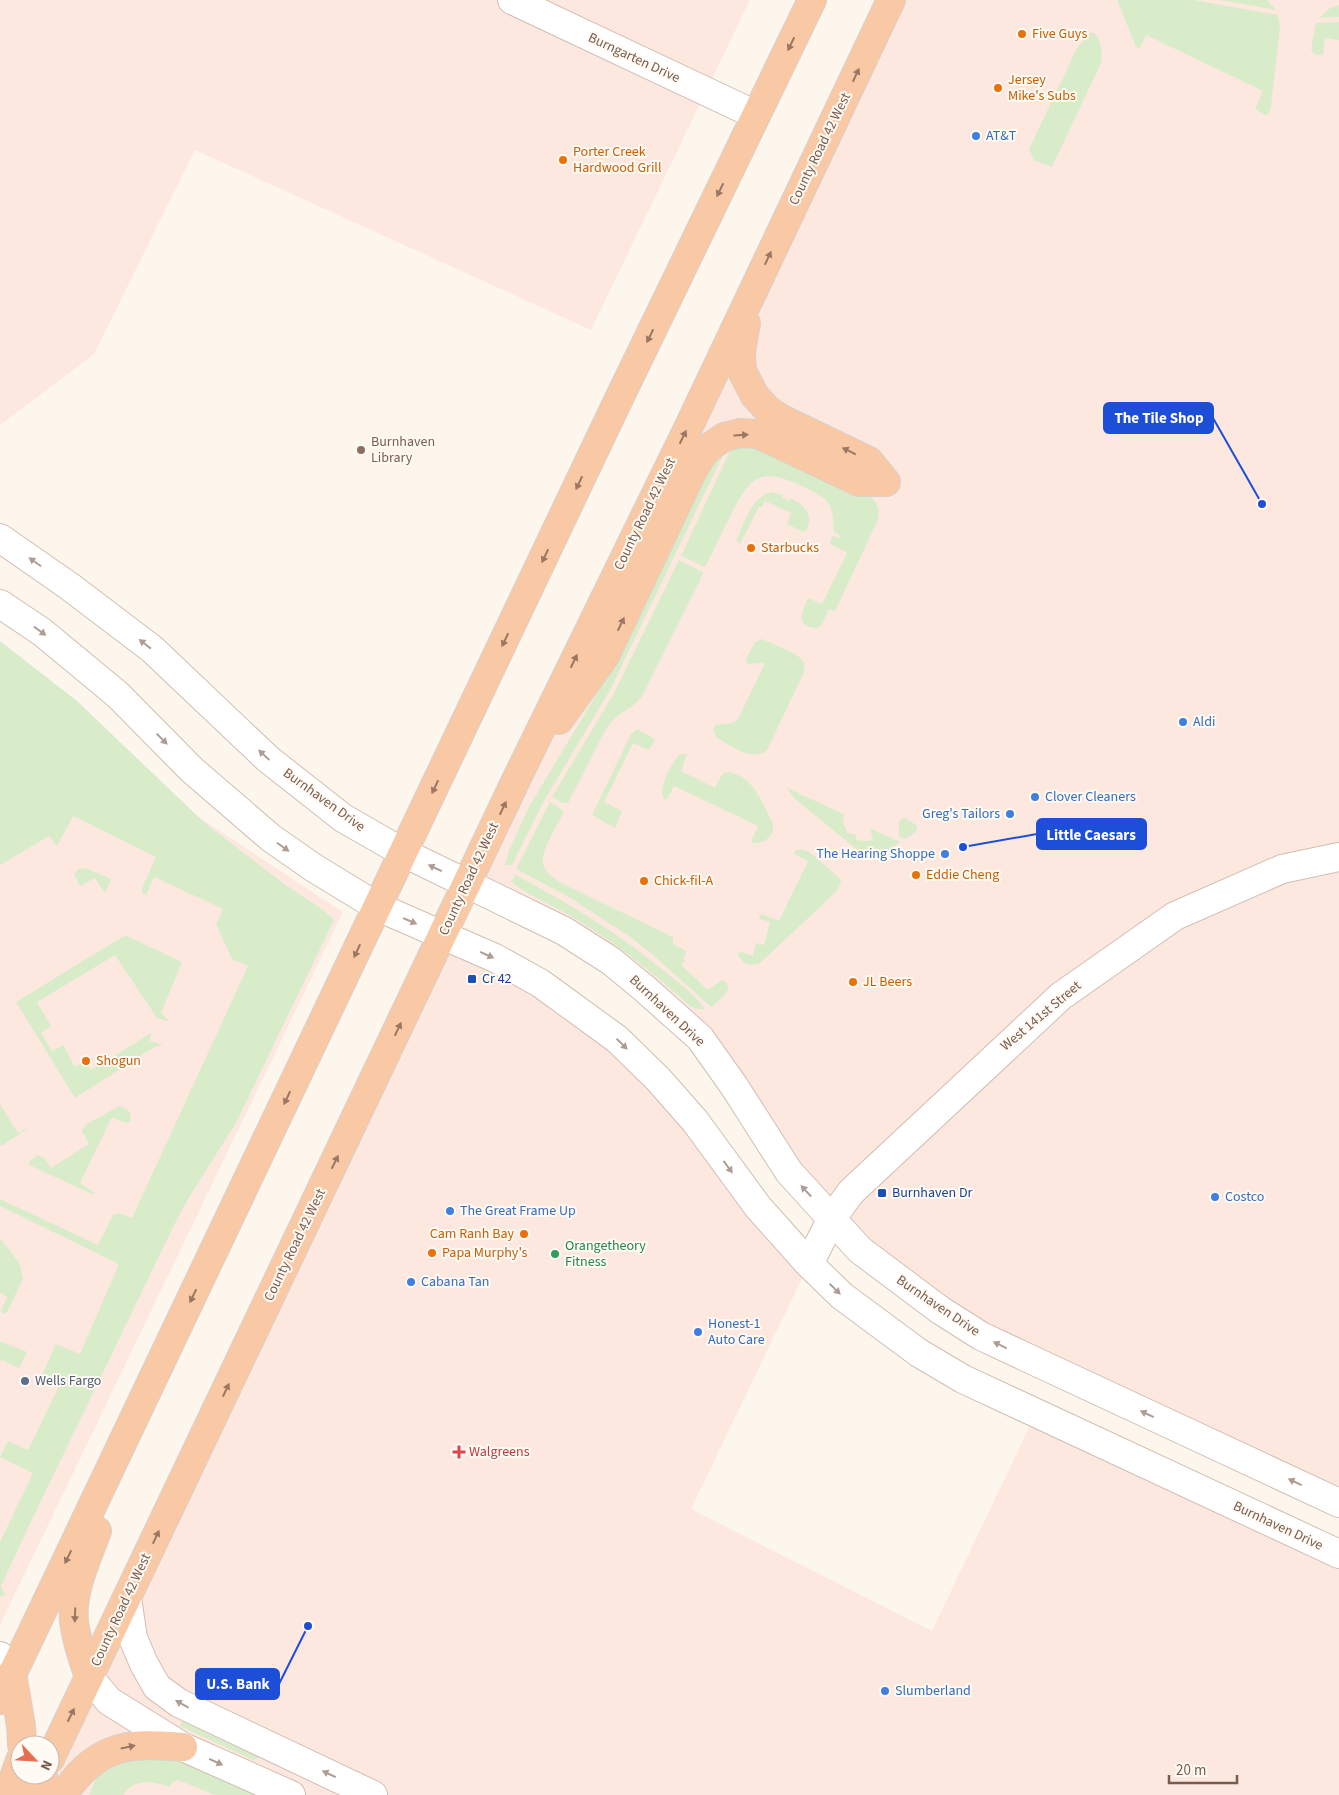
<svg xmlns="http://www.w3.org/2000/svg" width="1339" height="1795" font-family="'Source Sans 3',sans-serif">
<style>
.commercial{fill:#fde8e0}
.green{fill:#d8ecc9}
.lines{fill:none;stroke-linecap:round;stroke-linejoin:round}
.minor-casing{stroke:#d1beb0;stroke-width:30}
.tertiary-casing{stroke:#d1beb0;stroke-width:30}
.trunk-casing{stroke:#dad1cd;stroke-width:30}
.minor{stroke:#fff;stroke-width:28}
.tertiary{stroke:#fff;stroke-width:28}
.trunk{stroke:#f9c8a4;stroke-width:28}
.oneway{fill:#9a7763}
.oneway2{fill:#af9d94}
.food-dot{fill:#e8710a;stroke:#fffaf3;stroke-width:2}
.shop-dot{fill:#3f7fe0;stroke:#fffaf3;stroke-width:2}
.education-dot{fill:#8d6e63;stroke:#fffaf3;stroke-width:2}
.transit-dot{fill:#1a4fb4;stroke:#fffaf3;stroke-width:2}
.leisure-dot{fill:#2e9e5b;stroke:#fffaf3;stroke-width:2}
.service-dot{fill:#5c6f8a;stroke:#fffaf3;stroke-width:2}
.health-dot{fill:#e0444e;stroke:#fffaf3;stroke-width:2}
.labels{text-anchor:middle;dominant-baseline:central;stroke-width:4;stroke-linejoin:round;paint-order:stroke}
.food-label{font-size:14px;fill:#c56008;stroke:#fffaf3;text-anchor:start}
.street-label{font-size:14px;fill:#7a5c4d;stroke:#fffaf3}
.shop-label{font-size:14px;fill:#366cbe;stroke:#fffaf3;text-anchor:start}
.education-label{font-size:14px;fill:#785e54;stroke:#fffaf3;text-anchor:start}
.transit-label{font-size:14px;fill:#164399;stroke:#fffaf3;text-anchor:start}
.leisure-label{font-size:14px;fill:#27864d;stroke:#fffaf3;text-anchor:start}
.service-label{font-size:14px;fill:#4e5e75;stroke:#fffaf3;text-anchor:start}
.health-label{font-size:14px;fill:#be3a42;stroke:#fffaf3;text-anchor:start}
.leader{fill:none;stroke:#1d4ed8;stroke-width:2}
.callout-dot{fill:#1d4ed8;stroke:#fffaf3;stroke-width:2}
.callout{fill:#1d4ed8;stroke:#1d4ed8;stroke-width:2}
.callout-label{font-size:15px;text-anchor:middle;font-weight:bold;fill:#fff}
</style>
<rect width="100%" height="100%" fill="#fdf6ec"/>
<path class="commercial" d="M 0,0 L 750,0 L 591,330 L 195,150 L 94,354 L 0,425 Z
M 891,0 L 1339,0 L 1339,1503 L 1030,1359 L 860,1250 L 645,989 L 467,884 Z
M 0,651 L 156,789 L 343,912 L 0,1625 Z
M 443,935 L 584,1015 L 809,1264 L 691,1509 L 932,1631 L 1036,1413 L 1339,1554 L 1339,1795 L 33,1795 Z"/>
<path class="green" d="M 1117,0 L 1194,0 L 1278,15 L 1280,28 L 1271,106 L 1269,114 L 1265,115 L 1255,109 L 1263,91 L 1146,35 L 1140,48 L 1136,47 Z
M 1220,0 L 1267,0 L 1276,10 Z
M 1339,5 L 1339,17 L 1319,18 L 1330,8 Z
M 1339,22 L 1339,40 L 1325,38 L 1323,54 L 1321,55 L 1314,54 L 1311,49 L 1316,23 Z
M 1091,32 L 1096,34 C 1101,43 1103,52 1101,63 L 1052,167 L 1034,160 L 1029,149 L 1077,48 Z
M 763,444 L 871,497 C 878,504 880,510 878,520 L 835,611 L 829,609 L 822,624 L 817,628 C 794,627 802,612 808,598 L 822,604 L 847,553 L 830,544 L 832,536 L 839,538 L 841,536 L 834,532 C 832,503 832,501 806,488 C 763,467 751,473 731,515 C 722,532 714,550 705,567 L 681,556 L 728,455 L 730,447 Z
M 724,453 L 610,690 L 544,801 L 512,865 L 505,865 L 509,850 L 530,805 L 599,690 L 708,463 Z
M 772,492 L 783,495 L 782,497 L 788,501 L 790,498 C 803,504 814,513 807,529 L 803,532 L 787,524 L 791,513 L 765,501 L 762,507 L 759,506 L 740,544 L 736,541 C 744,524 751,496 772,492 Z
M 679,560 L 703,572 L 700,580 L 642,696 C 635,706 628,708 619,715 C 613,719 609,725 605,731 L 568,803 L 563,803 L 552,797 L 614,693 Z
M 762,639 C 772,644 797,652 802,660 C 805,664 804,668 804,672 L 767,750 C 753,763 731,745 717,738 L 713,729 L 716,725 L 732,723 L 738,719 L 765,663 L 747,664 L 746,660 L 755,642 Z
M 0,641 L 77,701 L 206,824 L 287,886 L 322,909 L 334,920 L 236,1123 L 191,1194 L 177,1219 L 25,1534 L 1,1586 L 5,1595 L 0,1597 L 0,1542 L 33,1473 L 0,1457 L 8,1441 L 28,1450 L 59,1386 L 41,1377 L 56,1344 L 80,1354 L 119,1264 L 0,1206 L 0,1199 L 98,1245 L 113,1215 L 120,1213 L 132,1218 L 248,966 L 232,959 L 216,924 L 223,909 L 154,877 L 146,895 L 142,893 L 142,888 L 156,857 L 73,816 L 57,846 L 49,836 L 0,865 Z
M 637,729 L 655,739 L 649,750 L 633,743 L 604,802 L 622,811 L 615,828 L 592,815 L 631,734 Z
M 680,754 L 687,754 L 681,771 L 715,788 L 721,776 L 725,772 C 753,773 762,803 773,824 C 774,836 765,844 753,843 L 751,841 L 758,826 L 674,786 L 667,799 L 664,799 C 657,789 672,762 680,754 Z
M 787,788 L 844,814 L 843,824 L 846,827 L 847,833 L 855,834 L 857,840 L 865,841 L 873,840 L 870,828 L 900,842 L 876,858 L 865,856 L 795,799 Z
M 550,802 L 560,808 L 564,812 C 558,824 540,852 543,864 C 546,874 555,879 563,884 L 673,937 L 673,944 L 687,951 L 683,959 L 685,961 L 681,965 L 708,990 L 722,980 C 738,987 719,1001 711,1007 L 652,954 L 629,936 L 567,896 L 516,869 Z
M 905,817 L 917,826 L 916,832 L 905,839 L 899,837 L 899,821 Z
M 801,849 L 811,853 L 839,878 L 841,881 L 838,890 L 759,964 L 750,965 L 742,961 L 737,953 L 742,952 L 753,956 L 756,943 L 764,945 L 770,922 L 760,919 L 759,915 L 762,914 L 779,921 L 808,861 L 794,854 L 796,850 Z
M 86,868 L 111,879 L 105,893 L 95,878 L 80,886 L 74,874 L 79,869 Z
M 516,875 C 570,904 622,935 669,975 C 682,985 696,996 705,1009 L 696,1009 L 690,1006 C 657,976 622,948 584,924 C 562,910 537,900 515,885 L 511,881 Z
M 127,936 L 182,962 L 161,1013 L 170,1022 L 157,1018 L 115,955 L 37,1002 L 51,1026 L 41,1033 L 52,1051 L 63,1045 L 75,1067 L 86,1061 L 91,1070 L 151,1033 L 150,1041 L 164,1045 L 156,1046 L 75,1098 L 16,1002 L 122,937 Z
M 0,1104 L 18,1133 L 33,1125 L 3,1145 L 0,1145 Z
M 119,1106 L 125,1108 L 130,1112 L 131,1121 L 126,1123 L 112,1117 L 80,1183 L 97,1194 L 92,1194 L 29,1165 L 30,1160 L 38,1155 L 44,1158 L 51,1168 L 89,1144 L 82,1131 L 85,1125 Z
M 0,1238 L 20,1264 L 23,1279 L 7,1312 L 2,1314 L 1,1310 L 7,1297 L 0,1293 Z
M 0,1341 L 27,1352 L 19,1368 L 2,1360 L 0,1362 Z
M 184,1717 L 260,1756 L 258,1759 L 253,1760 L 180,1726 Z
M 131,1759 L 179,1759 L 263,1795 L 215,1795 L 178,1780 L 173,1782 L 169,1787 C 151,1781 135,1778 123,1795 L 89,1795 L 98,1774 L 113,1765 Z"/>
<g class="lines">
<defs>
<path id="minor" d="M 512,0 L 756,115
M 809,1264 L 832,1218 L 851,1192 L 1061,996 L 1175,916 L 1282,869 L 1339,857
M 127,1598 L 133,1638 L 144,1664 L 157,1687 L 179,1703 L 373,1795
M 0,1656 L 12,1673
M 89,1677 L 109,1701 L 183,1747 L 291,1795"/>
<path id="tertiary" d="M 0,538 L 69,586 L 152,649 L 268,759 L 343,818 L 404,853 L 564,931 L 611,961 L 645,989 L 700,1038 L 734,1086 L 789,1172 L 860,1250 L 940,1310 L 981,1336 L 1030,1359 L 1339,1503
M 0,604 L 42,632 L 118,695 L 192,770 L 271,838 L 314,868 L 378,907 L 495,958 L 540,983 L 617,1039 L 658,1079 L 695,1121 L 758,1207 L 809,1264 L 842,1296 L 919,1353 L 963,1379 L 1339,1554"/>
<path id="trunk" d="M 746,323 L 741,352 L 742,371 L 755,396 L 768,410 L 782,419 L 869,461 L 886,482
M 559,720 L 605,656 L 691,474 L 702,455 L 711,446 L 724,437 L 740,433 L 757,434 L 773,441 L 859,482 L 886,482
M 12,1673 L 21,1726 L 22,1745
M 89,1677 C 83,1659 76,1641 74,1621 C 71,1591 87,1559 97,1531
M 0,1700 L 614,409 L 812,0
M 50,1759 L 516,780 L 690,424 L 891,0
M 8,1795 L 20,1760
M 33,1795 L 43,1775
M 63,1795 C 96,1745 128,1742 183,1747"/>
</defs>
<use href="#minor" class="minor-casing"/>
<use href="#tertiary" class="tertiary-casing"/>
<use href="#trunk" class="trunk-casing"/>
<use href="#minor" class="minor"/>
<use href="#tertiary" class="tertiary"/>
<use href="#trunk" class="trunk"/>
</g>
<defs><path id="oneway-solid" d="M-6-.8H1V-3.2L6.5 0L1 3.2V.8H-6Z" transform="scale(1.25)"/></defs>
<g class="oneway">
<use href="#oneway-solid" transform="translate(791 44) rotate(116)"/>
<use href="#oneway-solid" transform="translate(856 75) rotate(-65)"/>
<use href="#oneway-solid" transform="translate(720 190) rotate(116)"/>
<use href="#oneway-solid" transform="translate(768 258) rotate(-65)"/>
<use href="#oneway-solid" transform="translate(650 336) rotate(116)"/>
<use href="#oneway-solid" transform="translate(741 435) rotate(-4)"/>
<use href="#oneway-solid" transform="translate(683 437) rotate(-64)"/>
<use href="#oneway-solid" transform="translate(849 451) rotate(-154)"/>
<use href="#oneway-solid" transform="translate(579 483) rotate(115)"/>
<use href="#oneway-solid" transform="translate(545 556) rotate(115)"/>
<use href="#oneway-solid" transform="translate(621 624) rotate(-65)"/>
<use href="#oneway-solid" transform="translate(505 640) rotate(115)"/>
<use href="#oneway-solid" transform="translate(574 661) rotate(-64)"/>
<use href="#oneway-solid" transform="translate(435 787) rotate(115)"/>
<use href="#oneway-solid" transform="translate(503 808) rotate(-65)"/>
<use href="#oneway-solid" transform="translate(357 951) rotate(115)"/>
<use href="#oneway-solid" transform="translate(398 1029) rotate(-65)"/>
<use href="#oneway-solid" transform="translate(287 1098) rotate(115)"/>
<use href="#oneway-solid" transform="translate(335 1162) rotate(-64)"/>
<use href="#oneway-solid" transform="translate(193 1296) rotate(116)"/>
<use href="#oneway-solid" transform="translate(226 1390) rotate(-65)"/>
<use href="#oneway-solid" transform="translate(156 1537) rotate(-65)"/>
<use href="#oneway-solid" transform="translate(68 1557) rotate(116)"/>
<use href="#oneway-solid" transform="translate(75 1615) rotate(92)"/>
<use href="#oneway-solid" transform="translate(71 1715) rotate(-64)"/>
<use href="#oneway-solid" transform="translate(128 1747) rotate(-12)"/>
</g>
<g class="oneway2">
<use href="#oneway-solid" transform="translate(35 562) rotate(-145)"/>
<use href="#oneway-solid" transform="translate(40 631) rotate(36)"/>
<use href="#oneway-solid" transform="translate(145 644) rotate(-142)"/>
<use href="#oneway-solid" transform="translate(162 739) rotate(45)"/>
<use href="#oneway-solid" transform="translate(264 755) rotate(-137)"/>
<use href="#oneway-solid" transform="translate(283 847) rotate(35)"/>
<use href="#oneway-solid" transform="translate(435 868) rotate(-155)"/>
<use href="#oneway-solid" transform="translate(410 921) rotate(23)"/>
<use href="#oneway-solid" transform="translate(487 955) rotate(24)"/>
<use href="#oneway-solid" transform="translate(622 1044) rotate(44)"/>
<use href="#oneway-solid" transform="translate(728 1167) rotate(54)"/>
<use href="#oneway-solid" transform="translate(806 1191) rotate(-133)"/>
<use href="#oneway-solid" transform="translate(835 1289) rotate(44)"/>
<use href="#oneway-solid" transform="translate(1000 1345) rotate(-154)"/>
<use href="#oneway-solid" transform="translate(1147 1414) rotate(-155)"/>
<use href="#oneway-solid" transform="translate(1295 1482) rotate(-155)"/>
<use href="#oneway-solid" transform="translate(182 1704) rotate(-151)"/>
<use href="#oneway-solid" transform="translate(216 1762) rotate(24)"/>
<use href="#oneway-solid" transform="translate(329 1774) rotate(-155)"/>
</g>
<g class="food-dot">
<circle cx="1022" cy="34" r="5"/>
<circle cx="998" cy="88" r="5"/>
<circle cx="563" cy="160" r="5"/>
<circle cx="751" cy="548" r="5"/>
<circle cx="916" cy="875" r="5"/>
<circle cx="644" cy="881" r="5"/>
<circle cx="853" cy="982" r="5"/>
<circle cx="86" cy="1061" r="5"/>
<circle cx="524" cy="1234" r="5"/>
<circle cx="432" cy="1253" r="5"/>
</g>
<g class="shop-dot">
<circle cx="976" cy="136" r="5"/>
<circle cx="1183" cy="722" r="5"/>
<circle cx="1035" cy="797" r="5"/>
<circle cx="1010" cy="814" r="5"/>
<circle cx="945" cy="854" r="5"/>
<circle cx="1215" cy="1197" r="5"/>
<circle cx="450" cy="1211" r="5"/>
<circle cx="411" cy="1282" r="5"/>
<circle cx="698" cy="1332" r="5"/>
<circle cx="885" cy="1691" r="5"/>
</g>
<circle class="education-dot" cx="361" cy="450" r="5"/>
<g class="transit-dot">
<rect x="467" y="974" width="10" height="10" rx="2.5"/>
<rect x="877" y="1188" width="10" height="10" rx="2.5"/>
</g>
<circle class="leisure-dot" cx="555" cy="1254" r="5"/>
<circle class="service-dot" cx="25" cy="1381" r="5"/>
<path class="health-dot" d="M456.5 1444.5h5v5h5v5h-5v5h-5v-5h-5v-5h5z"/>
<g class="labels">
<g class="food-label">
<text x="1032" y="34">Five Guys</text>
<text x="1008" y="80">Jersey<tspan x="1008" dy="16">Mike's Subs</tspan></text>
<text x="573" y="152">Porter Creek<tspan x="573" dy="16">Hardwood Grill</tspan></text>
<text x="761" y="548">Starbucks</text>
<text x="926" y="875">Eddie Cheng</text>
<text x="654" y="881">Chick-fil-A</text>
<text x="863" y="982">JL Beers</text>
<text x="96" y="1061">Shogun</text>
<text x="514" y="1234" text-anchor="end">Cam Ranh Bay</text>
<text x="442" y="1253">Papa Murphy's</text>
</g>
<g class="street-label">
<text transform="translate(634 58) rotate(25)">Burngarten Drive</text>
<text transform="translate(820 149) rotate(-64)">County Road 42 West</text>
<text transform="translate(645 514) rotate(-64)">County Road 42 West</text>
<text transform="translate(324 800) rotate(36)">Burnhaven Drive</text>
<text transform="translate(469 879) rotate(-65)">County Road 42 West</text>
<text transform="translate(667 1011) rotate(43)">Burnhaven Drive</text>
<text transform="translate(1041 1016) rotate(-40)">West 141st Street</text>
<text transform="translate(295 1245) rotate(-64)">County Road 42 West</text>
<text transform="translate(938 1306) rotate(34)">Burnhaven Drive</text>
<text transform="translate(1278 1526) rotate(25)">Burnhaven Drive</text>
<text transform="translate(121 1610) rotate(-65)">County Road 42 West</text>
</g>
<g class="shop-label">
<text x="986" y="136">AT&amp;T</text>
<text x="1193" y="722">Aldi</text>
<text x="1045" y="797">Clover Cleaners</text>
<text x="1000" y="814" text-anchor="end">Greg's Tailors</text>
<text x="935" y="854" text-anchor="end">The Hearing Shoppe</text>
<text x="1225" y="1197">Costco</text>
<text x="460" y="1211">The Great Frame Up</text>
<text x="421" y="1282">Cabana Tan</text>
<text x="708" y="1324">Honest-1<tspan x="708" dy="16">Auto Care</tspan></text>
<text x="895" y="1691">Slumberland</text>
</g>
<g class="education-label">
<text x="371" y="442">Burnhaven<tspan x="371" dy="16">Library</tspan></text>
</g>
<g class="transit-label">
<text x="482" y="979">Cr 42</text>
<text x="892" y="1193">Burnhaven Dr</text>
</g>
<g class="leisure-label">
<text x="565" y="1246">Orangetheory<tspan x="565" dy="16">Fitness</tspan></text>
</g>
<g class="service-label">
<text x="35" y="1381">Wells Fargo</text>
</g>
<g class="health-label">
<text x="469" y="1452">Walgreens</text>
</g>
</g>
<path class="leader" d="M1262 504L1213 418M963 847L1037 834M308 1626L279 1684"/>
<g class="callout-dot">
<circle cx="1262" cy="504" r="5"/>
<circle cx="963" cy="847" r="5"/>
<circle cx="308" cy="1626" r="5"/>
</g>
<g class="callout">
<rect x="1104" y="403" width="109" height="30" rx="5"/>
<rect x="1037" y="819" width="109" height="30" rx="5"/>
<rect x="196" y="1669" width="83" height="30" rx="5"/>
</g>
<g class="callout-label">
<text x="1159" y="423">The Tile Shop</text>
<text x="1091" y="840">Little Caesars</text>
<text x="238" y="1689">U.S. Bank</text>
</g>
<g transform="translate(35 1760) rotate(115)"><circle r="24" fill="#fffaf3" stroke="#cabbb1"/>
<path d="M0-4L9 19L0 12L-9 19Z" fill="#e76f51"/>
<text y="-8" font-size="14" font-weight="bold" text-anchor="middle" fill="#7a5c4d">N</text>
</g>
<path d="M1169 1775v8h68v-8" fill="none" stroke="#7a5c4d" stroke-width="2.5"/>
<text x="1176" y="1775" font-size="15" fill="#7a5c4d" stroke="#fffaf3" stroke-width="4" paint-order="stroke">20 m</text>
</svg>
